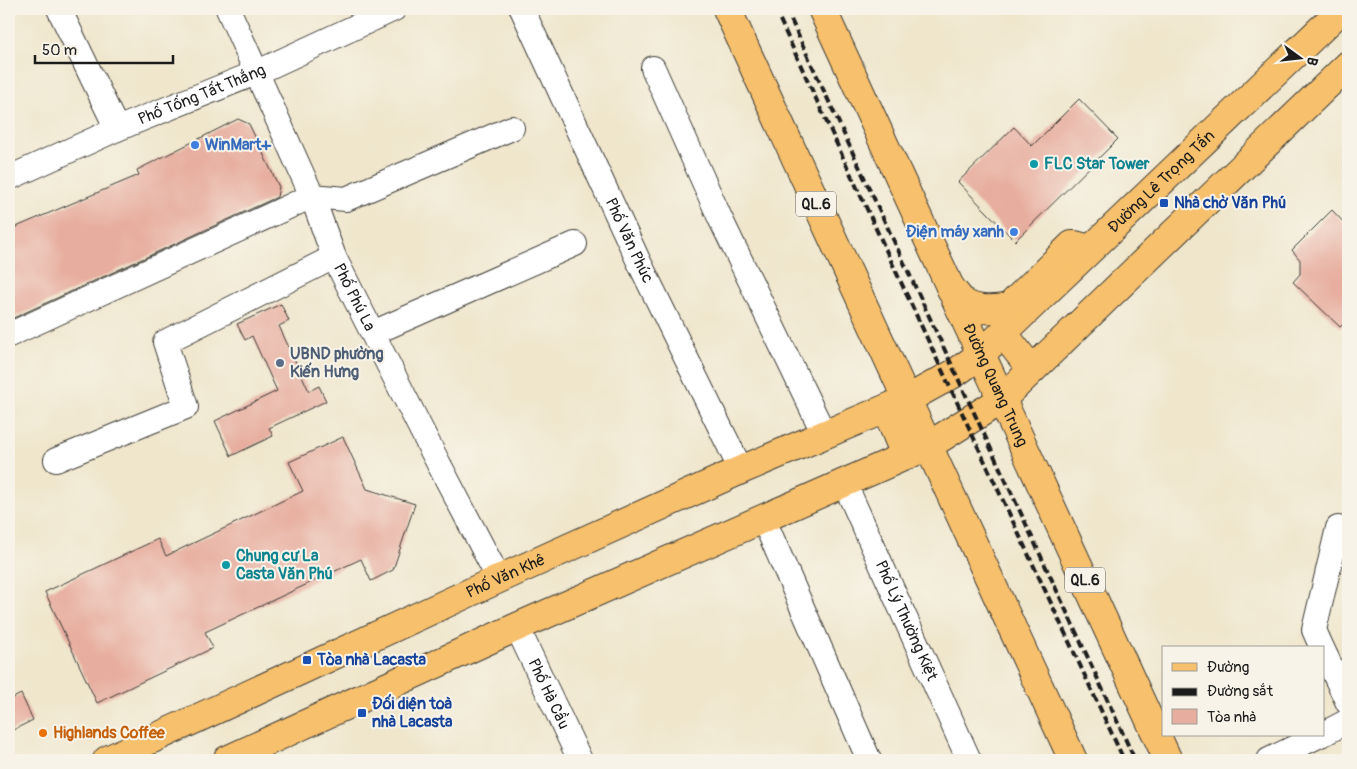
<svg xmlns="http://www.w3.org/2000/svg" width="1357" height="769" font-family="Pangolin,sans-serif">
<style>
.building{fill:#e7ad9f}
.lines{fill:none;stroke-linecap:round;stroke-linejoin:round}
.minor-casing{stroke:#3c3a36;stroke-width:26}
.major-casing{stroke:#3c3a36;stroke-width:30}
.highway-casing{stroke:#3c3a36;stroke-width:30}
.minor{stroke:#fff;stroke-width:24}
.major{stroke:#f7c06c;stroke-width:28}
.highway{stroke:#f7c06c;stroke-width:28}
.rail{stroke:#1c1c1c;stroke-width:4;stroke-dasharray:8 4;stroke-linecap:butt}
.shop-dot{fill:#3f7fe0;stroke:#f7f3e8;stroke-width:2}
.culture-dot{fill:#0f9aa8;stroke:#f7f3e8;stroke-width:2}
.transit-dot{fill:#1a4fb4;stroke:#f7f3e8;stroke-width:2}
.service-dot{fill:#5c6f8a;stroke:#f7f3e8;stroke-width:2}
.food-dot{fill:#e8710a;stroke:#f7f3e8;stroke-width:2}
.labels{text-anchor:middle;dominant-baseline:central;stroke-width:4;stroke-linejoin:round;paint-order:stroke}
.shield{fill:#f7f3e8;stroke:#5e5c59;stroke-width:1}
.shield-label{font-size:15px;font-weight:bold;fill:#1c1c1c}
.street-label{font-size:16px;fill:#1c1c1c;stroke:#f7f3e8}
.shop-label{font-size:16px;font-weight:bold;fill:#366cbe;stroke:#f7f3e8;text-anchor:start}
.culture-label{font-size:16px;font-weight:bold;fill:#0d838f;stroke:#f7f3e8;text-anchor:start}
.transit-label{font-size:16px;font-weight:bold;fill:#164399;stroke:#f7f3e8;text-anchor:start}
.service-label{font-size:16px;font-weight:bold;fill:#4e5e75;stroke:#f7f3e8;text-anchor:start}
.food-label{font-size:16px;font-weight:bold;fill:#c56008;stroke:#f7f3e8;text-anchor:start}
</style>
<rect width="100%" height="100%" fill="#f7f3e8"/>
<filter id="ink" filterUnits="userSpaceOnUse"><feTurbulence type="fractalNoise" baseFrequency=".02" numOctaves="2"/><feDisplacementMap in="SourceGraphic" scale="10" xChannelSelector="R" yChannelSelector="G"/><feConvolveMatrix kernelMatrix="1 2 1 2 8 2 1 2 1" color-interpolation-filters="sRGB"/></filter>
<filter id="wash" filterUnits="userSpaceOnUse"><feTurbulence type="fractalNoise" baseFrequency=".0096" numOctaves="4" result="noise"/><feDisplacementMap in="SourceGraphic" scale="20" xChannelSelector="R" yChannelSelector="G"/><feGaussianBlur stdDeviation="1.12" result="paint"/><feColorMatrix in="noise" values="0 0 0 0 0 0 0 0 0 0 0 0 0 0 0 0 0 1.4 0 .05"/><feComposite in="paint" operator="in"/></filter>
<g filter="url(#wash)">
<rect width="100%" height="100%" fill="#efe6cc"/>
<g id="blocks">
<path class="building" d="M 1079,99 L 1118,139 L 1015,241 L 958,182 L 1014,127 L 1032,146 Z
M 238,119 L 249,124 L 279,187 L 277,197 L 9,320 L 9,230 L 139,175 L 137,170 Z
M 1332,210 L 1348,227 L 1348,320 L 1340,327 L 1293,282 L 1300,274 L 1300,260 L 1292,250 Z
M 281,304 L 289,321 L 279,326 L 309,391 L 319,386 L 326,401 L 269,428 L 273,436 L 231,456 L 215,421 L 277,391 L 252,336 L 245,340 L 237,324 Z
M 343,437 L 367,489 L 415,504 L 393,570 L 371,581 L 361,559 L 205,632 L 213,648 L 97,703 L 45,592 L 158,539 L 166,556 L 303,491 L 289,462 Z
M 21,694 L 33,720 L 9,732 L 9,700 Z"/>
</g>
</g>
<g filter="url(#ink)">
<use href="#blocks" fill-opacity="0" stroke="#3c3a36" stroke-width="1"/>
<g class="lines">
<defs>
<g id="minor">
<path d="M 59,9 L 117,129"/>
<path id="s1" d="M 228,9 L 312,196 L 334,257 L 430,447 L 499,579"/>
<path id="s2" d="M 522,9 L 638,260 L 741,470"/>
<path d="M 653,68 L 720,218 L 824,434"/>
<path id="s3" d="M 9,178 L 117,129 L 258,72 L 394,9"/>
<path d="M 373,333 L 575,244"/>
<path d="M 9,335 L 312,196 L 346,199 L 512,128"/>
<path d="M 56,460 L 186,407 L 165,342 L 334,257"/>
<path id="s4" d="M 844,482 L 969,760"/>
<path d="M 763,518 L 869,760"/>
<path id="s5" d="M 517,627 L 580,760"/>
<path d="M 1322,648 L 1314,630 L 1338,528 L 1348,530"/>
<path d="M 1323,650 L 1348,703"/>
<path d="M 1323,734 L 1348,721"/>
<path d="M 1269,760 L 1320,735"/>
</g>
<g id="major">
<path d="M 1003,333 L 1032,370"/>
<path d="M 886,409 L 905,455"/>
<path id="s6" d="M 107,760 L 499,579 L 741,470 L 906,400 L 955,373 L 980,355 L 1342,9"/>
<path d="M 227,760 L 517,627 L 928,446 L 1001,400 L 1348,65"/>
</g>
<g id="highway">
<path d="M 727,9 L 1073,760"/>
<path id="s7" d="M 822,9 L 1168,760"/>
<path d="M 950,287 C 955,292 959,299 964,303 C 976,311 995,310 1009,307 L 1072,245 L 1075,245 L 1090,249"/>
</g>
</defs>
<use href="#minor" class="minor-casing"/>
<use href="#major" class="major-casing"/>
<use href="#highway" class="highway-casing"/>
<use href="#minor" class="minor"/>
<use href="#major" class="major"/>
<use href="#highway" class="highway"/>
<path class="rail" d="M 775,9 C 889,260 1008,509 1124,760
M 786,9 C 902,260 1020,509 1135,760"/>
</g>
</g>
<g class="shop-dot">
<circle cx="195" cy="145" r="5"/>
<circle cx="1014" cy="232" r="5"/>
</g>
<g class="culture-dot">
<circle cx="1034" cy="164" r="5"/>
<circle cx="226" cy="565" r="5"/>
</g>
<g class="transit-dot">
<rect x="1159" y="198" width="10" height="10" rx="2.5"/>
<rect x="302" y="655" width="10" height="10" rx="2.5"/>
<rect x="357" y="708" width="10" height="10" rx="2.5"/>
</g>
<circle class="service-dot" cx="280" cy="363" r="5"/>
<circle class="food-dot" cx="43" cy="733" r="5"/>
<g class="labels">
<g class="shield">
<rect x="796" y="191.5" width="40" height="25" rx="4"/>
<rect x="1065" y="567.5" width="40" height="25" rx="4"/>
</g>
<g class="shield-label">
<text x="816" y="204">QL.6</text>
<text x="1085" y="580">QL.6</text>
</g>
<g class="street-label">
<text stroke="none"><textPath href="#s3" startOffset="210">Phố Tống Tất Thắng</textPath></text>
<text stroke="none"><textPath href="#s6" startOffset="1214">Đường Lê Trọng Tấn</textPath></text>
<text stroke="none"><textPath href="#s2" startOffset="255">Phố Văn Phúc</textPath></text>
<text stroke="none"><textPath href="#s1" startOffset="315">Phố Phú La</textPath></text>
<text stroke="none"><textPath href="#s7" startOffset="414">Đường Quang Trung</textPath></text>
<text stroke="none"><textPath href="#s6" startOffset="439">Phố Văn Khê</textPath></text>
<text stroke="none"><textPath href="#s4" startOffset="152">Phố Lý Thường Kiệt</textPath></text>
<text stroke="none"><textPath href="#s5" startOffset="74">Phố Hà Cầu</textPath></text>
</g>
<g class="shop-label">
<text x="205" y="145">WinMart+</text>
<text x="1004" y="232" text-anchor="end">Điện máy xanh</text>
</g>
<g class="culture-label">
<text x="1044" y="164">FLC Star Tower</text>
<text x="236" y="556">Chung cư La<tspan x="236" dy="18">Casta Văn Phú</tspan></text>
</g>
<g class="transit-label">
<text x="1174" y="203">Nhà chờ Văn Phú</text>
<text x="317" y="660">Tòa nhà Lacasta</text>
<text x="372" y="704">Đối diện toà<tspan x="372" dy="18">nhà Lacasta</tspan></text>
</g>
<g class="service-label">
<text x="290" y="354">UBND phường<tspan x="290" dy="18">Kiến Hưng</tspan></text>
</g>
<g class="food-label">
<text x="53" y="733">Highlands Coffee</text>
</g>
</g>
<rect width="1357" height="769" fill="none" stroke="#f7f3e8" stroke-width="30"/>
<rect x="1162" y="646" width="162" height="90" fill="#f7f3e8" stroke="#9f9d96"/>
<rect x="1172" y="663" width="25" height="8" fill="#f7c06c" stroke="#9f9d96"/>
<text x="1207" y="672" font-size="15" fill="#1c1c1c">Đường</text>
<rect x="1172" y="688" width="25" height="8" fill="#1c1c1c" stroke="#9f9d96"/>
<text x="1207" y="696" font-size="15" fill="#1c1c1c">Đường sắt</text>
<rect x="1172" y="709" width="25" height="15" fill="#e7ad9f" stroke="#9f9d96"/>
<text x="1207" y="722" font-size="15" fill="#1c1c1c">Tòa nhà</text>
<g transform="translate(1300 58) rotate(105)" stroke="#f7f3e8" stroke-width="4" paint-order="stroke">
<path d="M0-4L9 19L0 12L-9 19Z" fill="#1c1c1c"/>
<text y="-8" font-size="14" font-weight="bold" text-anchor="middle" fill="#1c1c1c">B</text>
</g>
<path d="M35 55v8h138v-8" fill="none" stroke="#1c1c1c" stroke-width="2.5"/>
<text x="42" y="55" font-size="15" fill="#1c1c1c" stroke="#f7f3e8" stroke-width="4" paint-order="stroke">50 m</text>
</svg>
